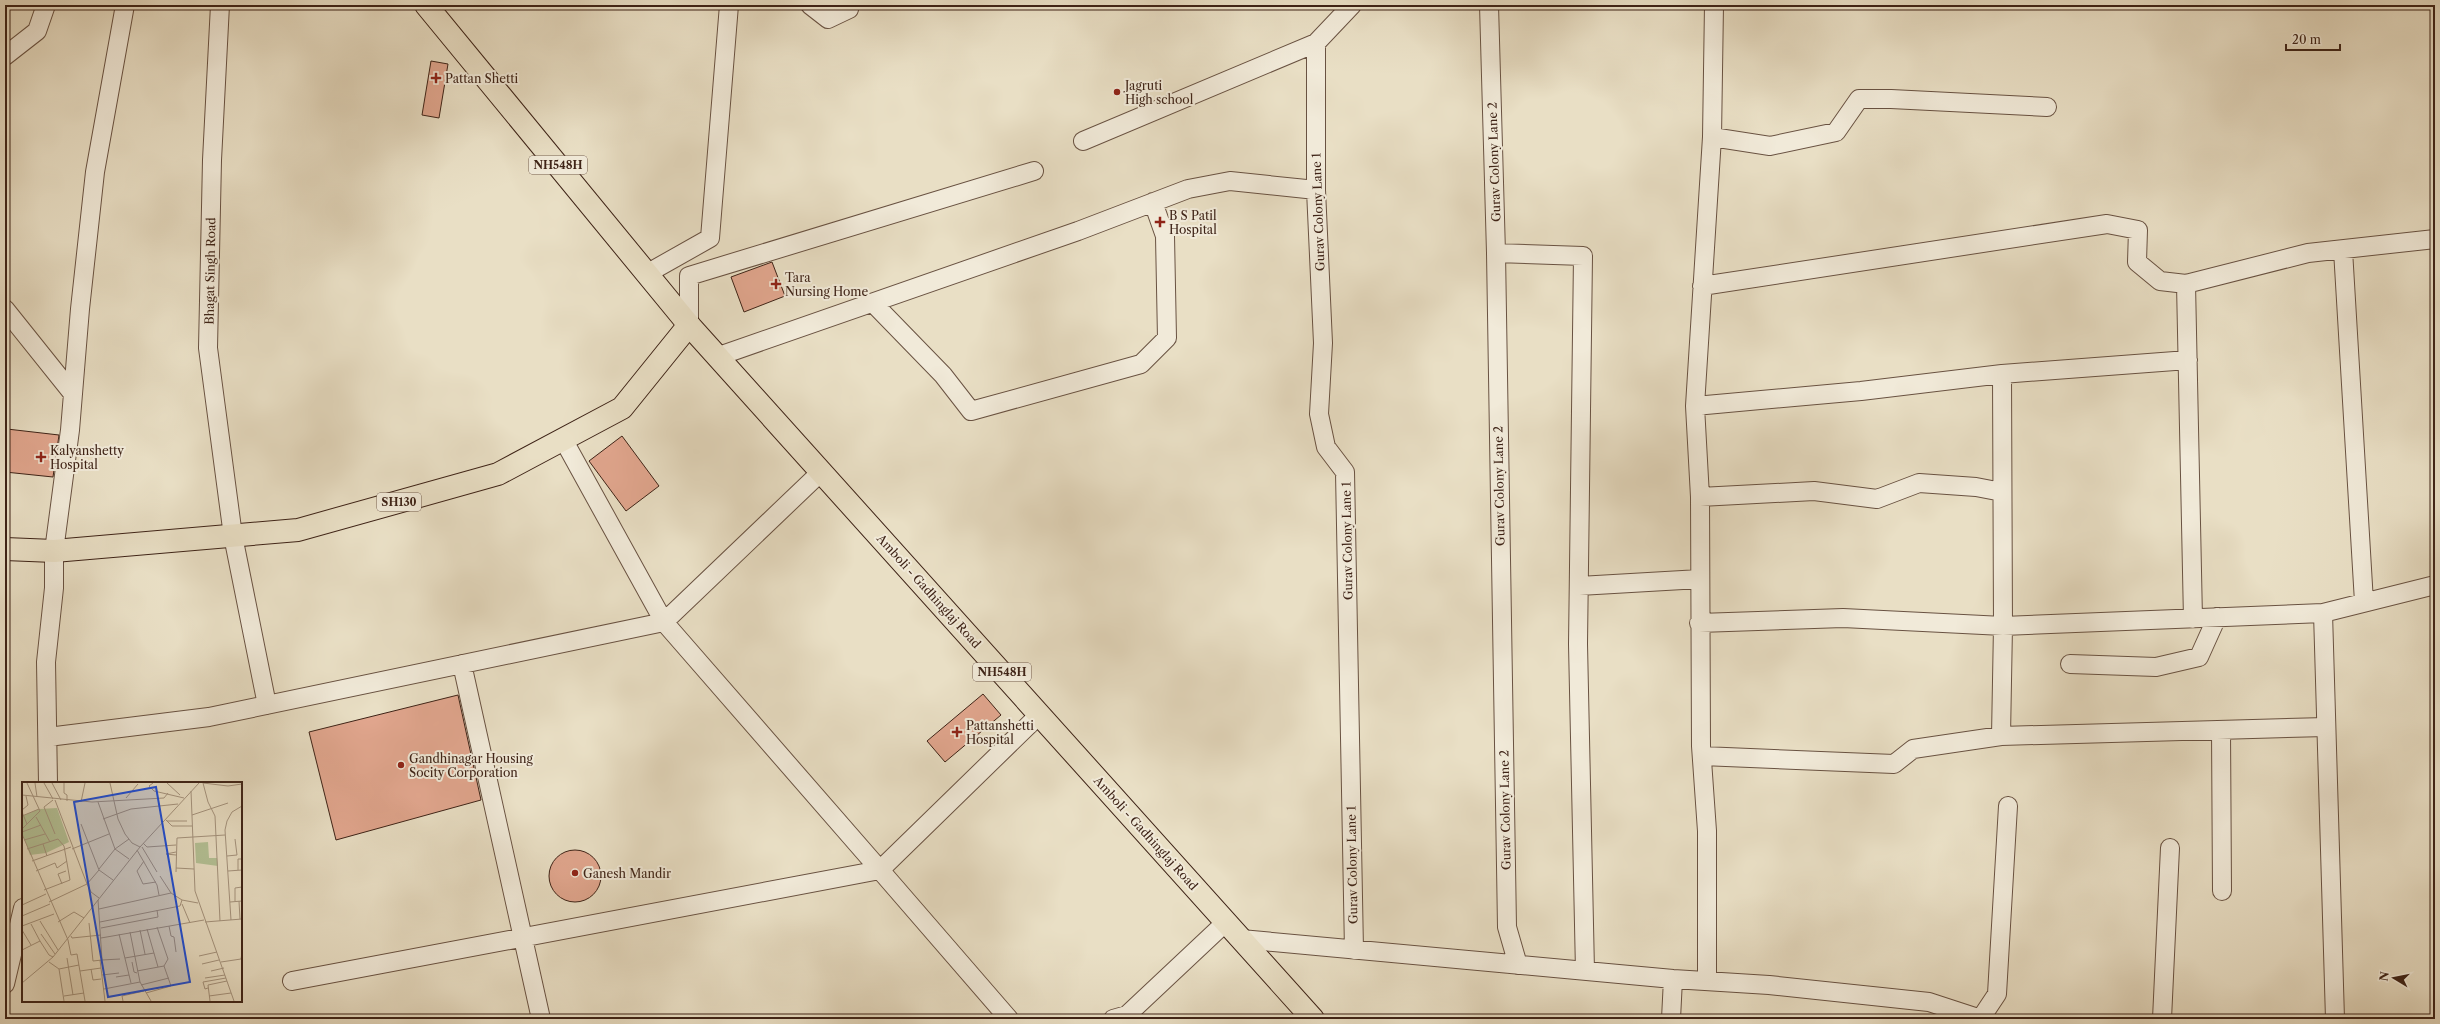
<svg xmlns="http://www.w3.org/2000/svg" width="2440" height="1024" font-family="'Libre Caslon Text',serif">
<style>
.building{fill:#e1a68e;stroke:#3e2317}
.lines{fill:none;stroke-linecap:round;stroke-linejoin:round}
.street-casing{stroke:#695242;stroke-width:20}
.primary-casing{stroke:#3e2317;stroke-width:24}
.highway-casing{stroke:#3e2317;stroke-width:24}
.street{stroke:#f1ead9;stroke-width:18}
.primary{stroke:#e9dfc5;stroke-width:22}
.highway{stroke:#e9dfc5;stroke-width:22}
.poi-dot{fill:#8f2418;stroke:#f1ead9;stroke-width:1.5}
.labels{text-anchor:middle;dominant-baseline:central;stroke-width:4;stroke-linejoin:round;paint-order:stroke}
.shield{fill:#f1ead9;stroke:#745f51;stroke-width:1}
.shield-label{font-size:11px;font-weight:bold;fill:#3e2317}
.poi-label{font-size:12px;fill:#3e2317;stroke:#f1ead9;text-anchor:start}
.street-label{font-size:12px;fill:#3e2317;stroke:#f1ead9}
.inset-road{fill:none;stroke:#a5947f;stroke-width:1}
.view{fill:#1d4ed8;fill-opacity:0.15;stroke:#1d4ed8;stroke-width:2}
.inset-edge{fill:none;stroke:#3e2317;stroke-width:2}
</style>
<rect width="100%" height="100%" fill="#e9dfc5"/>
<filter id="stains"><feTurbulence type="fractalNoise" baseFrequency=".005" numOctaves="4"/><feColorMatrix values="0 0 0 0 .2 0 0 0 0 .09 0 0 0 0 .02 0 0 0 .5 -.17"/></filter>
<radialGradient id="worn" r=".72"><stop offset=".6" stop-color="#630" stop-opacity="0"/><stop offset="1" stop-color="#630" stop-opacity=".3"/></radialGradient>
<path class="building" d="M 431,61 L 448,64 L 439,118 L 422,115 Z
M 772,262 L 785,296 L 744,312 L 731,277 Z
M 7,429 L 59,435 L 53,477 L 5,472 Z
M 622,436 L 659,486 L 626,511 L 589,461 Z
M 983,694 L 1001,715 L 945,762 L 927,741 Z
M 458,695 L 481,800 L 336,840 L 309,732 Z
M549 876a26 26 0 1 1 52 0a26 26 0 1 1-52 0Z"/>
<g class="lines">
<defs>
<path id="street" d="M 220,5 L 212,160 L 208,348 L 233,536 L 267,705
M 810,5 L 828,19 L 849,9 L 850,5
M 1489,5 L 1496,253 L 1507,927 L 1518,965
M 1316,43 L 1316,190 L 1323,343 L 1319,414 L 1326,447 L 1345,472 L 1354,950
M 5,56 L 37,31 L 46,5
M 1712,137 L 1770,146 L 1836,132 L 1859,99 L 1891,99 L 2047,107
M 1083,141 L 1316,43 L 1352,5
M 2343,250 L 2364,602
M 1496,253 L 1583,256 L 1578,644 L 1585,971
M 648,273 L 710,238 L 729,5
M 2186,284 L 2193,619
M 1702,286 L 2107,224 L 2138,230 L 2137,262 L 2160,281 L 2186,284 L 2308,253 L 2435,239
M 873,303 L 943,375 L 971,411 L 1141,364 L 1167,338 L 1165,236 L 1153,202
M 5,309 L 73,394
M 689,325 L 689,276 L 1034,171
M 719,356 L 1078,231 L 1188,189 L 1230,181 L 1316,190
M 1695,406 L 1861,391 L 2002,374 L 2188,360
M 563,439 L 664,622 L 880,870
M 1700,497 L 1814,491 L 1877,499 L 1919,483 L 1976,487 L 2002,492
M 1579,586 L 1700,579
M 2323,613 L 2335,1019
M 1699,623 L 1843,618 L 2003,626 L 2323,613 L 2435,585
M 462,664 L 541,1019
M 2070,664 L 2156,667 L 2199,657 L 2217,617
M 2221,730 L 2222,891
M 2001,736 L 2003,626 L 2002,374
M 48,737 L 209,717 L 664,622 L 822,471
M 1702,756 L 1894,764 L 1913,749 L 2001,736 L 2326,727
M 48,783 L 46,662 L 54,588 L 54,551 L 70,430 L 80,309 L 95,172 L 125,5
M 1241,939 L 1673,979 L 1769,985 L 1929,1002 L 1981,1019
M 292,981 L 880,870
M 1707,981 L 1707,831 L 1701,746 L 1700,497 L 1695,406 L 1712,137 L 1714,5
M 5,984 L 23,908
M 1981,1018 L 1997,994 L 2008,806
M 1009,1019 L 880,870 L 1040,714
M 1113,1019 L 1127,1015 L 1226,922
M 1671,1019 L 1673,979
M 2162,1019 L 2170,848"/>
<path id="primary" d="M 5,549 L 54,551 L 298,530 L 498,474 L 622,408 L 689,325"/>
<path id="highway" d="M 426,5 L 689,325 L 1313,1019"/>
</defs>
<use href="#street" class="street-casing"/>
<use href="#primary" class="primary-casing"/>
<use href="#highway" class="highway-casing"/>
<use href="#street" class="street"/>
<use href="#primary" class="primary"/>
<use href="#highway" class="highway"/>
</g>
<g class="poi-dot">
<path d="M434 72h4v4h4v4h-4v4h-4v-4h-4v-4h4z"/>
<circle cx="1117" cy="92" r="4"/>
<path d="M1158 216h4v4h4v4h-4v4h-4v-4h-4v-4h4z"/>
<path d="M774 278h4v4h4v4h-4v4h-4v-4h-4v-4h4z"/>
<path d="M39 451h4v4h4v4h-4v4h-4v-4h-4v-4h4z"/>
<path d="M955 726h4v4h4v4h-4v4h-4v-4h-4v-4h4z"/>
<circle cx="401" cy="765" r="4"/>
<circle cx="575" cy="873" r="4"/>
</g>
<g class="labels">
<g class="shield">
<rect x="529" y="156" width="58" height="18" rx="3"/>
<rect x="377" y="493" width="44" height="18" rx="3"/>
<rect x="973" y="663" width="58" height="18" rx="3"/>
</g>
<g class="shield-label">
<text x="558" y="165">NH548H</text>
<text x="399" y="502">SH130</text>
<text x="1002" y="672">NH548H</text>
</g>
<g class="poi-label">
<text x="445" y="78">Pattan Shetti</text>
<text x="1125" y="85">Jagruti<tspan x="1125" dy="14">High school</tspan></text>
<text x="1169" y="215">B S Patil<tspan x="1169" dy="14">Hospital</tspan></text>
<text x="785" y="277">Tara<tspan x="785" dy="14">Nursing Home</tspan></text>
<text x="50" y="450">Kalyanshetty<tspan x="50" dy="14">Hospital</tspan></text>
<text x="966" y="725">Pattanshetti<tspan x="966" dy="14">Hospital</tspan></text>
<text x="409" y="758">Gandhinagar Housing<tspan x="409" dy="14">Socity Corporation</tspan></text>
<text x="583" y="873">Ganesh Mandir</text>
</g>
<g class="street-label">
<text transform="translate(1494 162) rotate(-92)">Gurav Colony Lane 2</text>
<text transform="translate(1318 212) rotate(-92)">Gurav Colony Lane 1</text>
<text transform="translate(210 271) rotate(-89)">Bhagat Singh Road</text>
<text transform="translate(1499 486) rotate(-91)">Gurav Colony Lane 2</text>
<text transform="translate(1347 541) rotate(-91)">Gurav Colony Lane 1</text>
<text transform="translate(929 591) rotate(48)">Amboli - Gadhinglaj Road</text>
<text transform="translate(1505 810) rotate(-91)">Gurav Colony Lane 2</text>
<text transform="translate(1146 833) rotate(48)">Amboli - Gadhinglaj Road</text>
<text transform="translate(1352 865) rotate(-91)">Gurav Colony Lane 1</text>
</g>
</g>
<g transform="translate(22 782)">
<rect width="220" height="220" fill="#e9dfc5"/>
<path d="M 35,26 L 47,60 L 24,71 L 8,73 L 0,51 L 0,34 L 17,27 ZM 186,60 L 187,76 L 195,76 L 196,84 L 174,81 L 173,61 Z" fill="#b4c297"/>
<path class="inset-road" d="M 13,1 L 15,15M 22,1 L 31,17M 30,1 L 39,18M 42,1 L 42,11 L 45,13 L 45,19M 88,1 L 96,37 L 103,52 L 110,61 L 118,65M 131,1 L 127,4 L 132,9 L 162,16M 145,1 L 158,13M 181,1 L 186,20 L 193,34 L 198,139M 181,1 L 206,4 L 220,2M 169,9 L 173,109 L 212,219M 0,13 L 70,20 L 142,16 L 146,11M 104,16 L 116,2M 31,18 L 22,25 L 33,52M 33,18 L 65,102 L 69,110 L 77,116M 59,20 L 63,1M 76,20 L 93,67 L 107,77M 0,28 L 6,23 L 4,14M 0,30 L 5,42M 170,33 L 206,21M 0,34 L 17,27M 14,35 L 28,60M 81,37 L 109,27 L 156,22M 144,38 L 150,44 L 170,44M 145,39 L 165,39M 59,42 L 77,88M 0,47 L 18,29 L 5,1M 0,50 L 19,43M 0,52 L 46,158 L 49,173 L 55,172 L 63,219M 2,58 L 23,52M 121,61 L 125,65 L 154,63M 21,62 L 25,74M 120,65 L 135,90M 5,67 L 36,57 L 42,64 L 48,98 L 22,108M 50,67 L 87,52M 115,68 L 135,103 L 137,113M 154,70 L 144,72 L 154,73M 205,74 L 215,73 L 213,57M 10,79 L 49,65M 122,79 L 115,89 L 121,102 L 134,100M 154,86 L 172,87M 77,87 L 93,67 L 107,57M 216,88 L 216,77 L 220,77M 14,89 L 33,81 L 35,86 L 45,79M 206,89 L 220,88M 154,90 L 155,56 L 203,53M 138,94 L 149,111 L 160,118 L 176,121M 40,102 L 36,92 L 44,89M 213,119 L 213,106 L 220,105M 217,119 L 218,137M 27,120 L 65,102 L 77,88 L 91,98M 208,120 L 220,119M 160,122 L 168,141M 0,123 L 24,112M 77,127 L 149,111M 0,134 L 28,122M 209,138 L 203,48 L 205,39 L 210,30 L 220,24M 18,139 L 36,168M 36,140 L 52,130 L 62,136M 78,140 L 158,124 L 160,118M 183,140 L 220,137M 67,141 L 71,179 L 80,178 L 76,118M 9,142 L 18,159M 0,144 L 32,132M 147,144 L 149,154 L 152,155 L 154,170M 135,145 L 146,177 L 142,184M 79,146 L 136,135 L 135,128M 125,147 L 136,185M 0,148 L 9,163M 118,148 L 123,172M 108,150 L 118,200 L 129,219M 19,152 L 33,172M 97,152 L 109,201M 49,154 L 50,156 L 79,153M 79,156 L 182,138M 0,168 L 18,159 L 27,173 L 31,175M 177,174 L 195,170M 45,176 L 51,213M 103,176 L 132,171M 78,178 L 83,219M 80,178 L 98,177M 27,180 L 37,187 L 42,219M 110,180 L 112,190 L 115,191M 199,180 L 219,177 L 220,171M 180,182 L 197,178M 37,187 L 57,183M 69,187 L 71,198 L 79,197M 58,189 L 79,186M 115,189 L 142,184M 189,189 L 202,186M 80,193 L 97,191M 94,195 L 107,193M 183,196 L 203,193M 0,201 L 31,175 L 118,65 L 177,1M 119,203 L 147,196M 186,206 L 183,207 L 181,200 L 204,196M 82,207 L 118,200M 124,211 L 149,204 L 142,184M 42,214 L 62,211M 187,214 L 209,211M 101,219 L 100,214 L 122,209M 188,219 L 186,203 L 205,199"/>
<path class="view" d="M 134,5 L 168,200 L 86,215 L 52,20 Z"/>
<rect width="220" height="220" class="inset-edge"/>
</g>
<rect width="2440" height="1024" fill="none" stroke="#e9dfc5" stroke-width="20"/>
<rect x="6" y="6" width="2428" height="1012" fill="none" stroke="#3e2317" stroke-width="2"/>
<rect x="10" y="10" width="2420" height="1004" fill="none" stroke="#3e2317"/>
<g transform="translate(2394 978) rotate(280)" stroke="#f1ead9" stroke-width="3" paint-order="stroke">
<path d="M0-3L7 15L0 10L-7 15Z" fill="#3e2317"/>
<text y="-6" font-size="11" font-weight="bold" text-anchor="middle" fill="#3e2317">N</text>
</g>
<path d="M2286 44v6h54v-6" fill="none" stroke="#3e2317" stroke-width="2"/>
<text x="2292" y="44" font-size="12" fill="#3e2317" stroke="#f1ead9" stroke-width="3" paint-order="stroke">20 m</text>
<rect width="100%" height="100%" filter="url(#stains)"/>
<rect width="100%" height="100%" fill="url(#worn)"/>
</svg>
